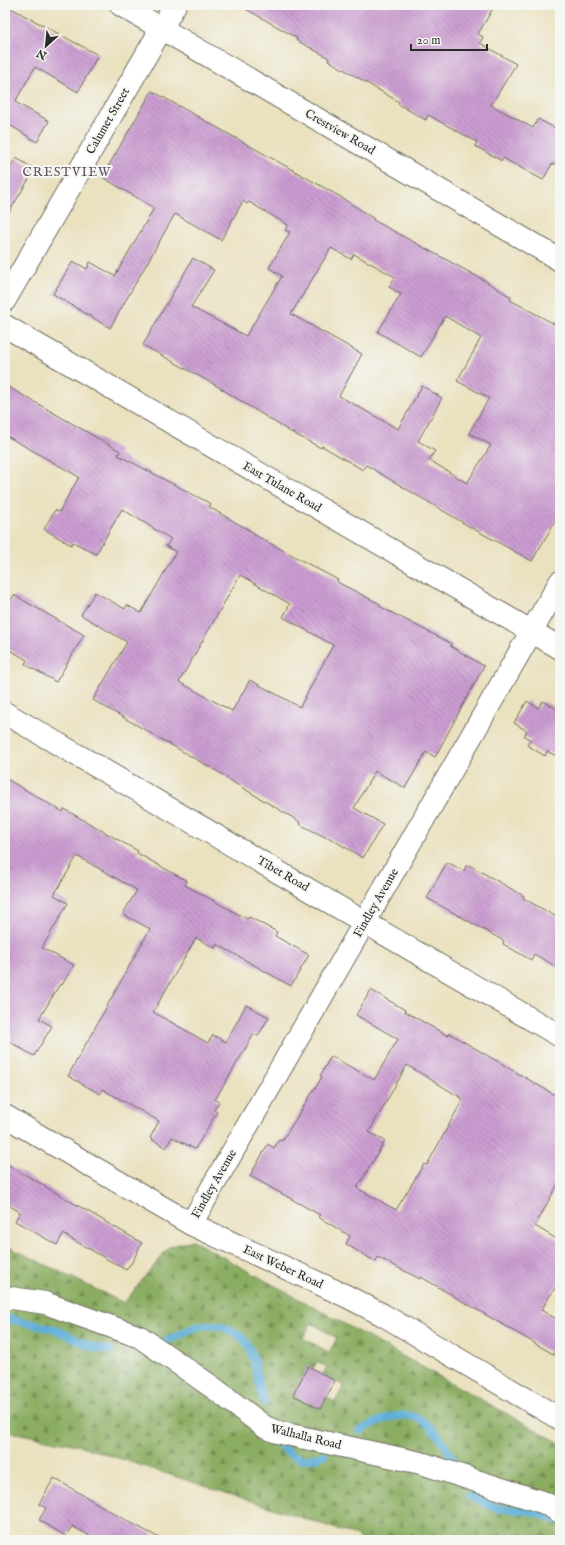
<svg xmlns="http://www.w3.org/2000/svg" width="565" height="1545" font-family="'IM FELL English',serif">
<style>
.forest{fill:url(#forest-firs);stroke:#5b6c46;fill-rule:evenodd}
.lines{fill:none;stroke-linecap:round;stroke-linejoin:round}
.stream{stroke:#5eafd9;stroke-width:8}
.building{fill:url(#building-back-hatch);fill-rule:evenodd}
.minor-casing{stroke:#6e6b5f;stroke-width:24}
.tertiary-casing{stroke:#6e6b5f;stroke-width:24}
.minor{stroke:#fff;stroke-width:22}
.tertiary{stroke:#fff;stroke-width:22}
.labels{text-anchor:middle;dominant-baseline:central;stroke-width:4;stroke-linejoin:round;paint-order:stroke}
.street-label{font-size:12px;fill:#2b2b2b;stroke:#f6f6f2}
.neighbourhood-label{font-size:13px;letter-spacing:1px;fill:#635365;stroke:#f6f6f2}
</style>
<defs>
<pattern id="forest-firs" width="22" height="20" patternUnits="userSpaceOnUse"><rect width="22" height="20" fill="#8bad62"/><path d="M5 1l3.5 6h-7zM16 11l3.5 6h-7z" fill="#728d51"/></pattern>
<pattern id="building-back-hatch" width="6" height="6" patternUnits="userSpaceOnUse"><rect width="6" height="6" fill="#cb9dd1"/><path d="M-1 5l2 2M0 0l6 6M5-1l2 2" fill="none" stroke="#a580aa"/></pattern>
</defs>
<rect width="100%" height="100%" fill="#f6f6f2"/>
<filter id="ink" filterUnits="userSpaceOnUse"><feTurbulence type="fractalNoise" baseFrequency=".025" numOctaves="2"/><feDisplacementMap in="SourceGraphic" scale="8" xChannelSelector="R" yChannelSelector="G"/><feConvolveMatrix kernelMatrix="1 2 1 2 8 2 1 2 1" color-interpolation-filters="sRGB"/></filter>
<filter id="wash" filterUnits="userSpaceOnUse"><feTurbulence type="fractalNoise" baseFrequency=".012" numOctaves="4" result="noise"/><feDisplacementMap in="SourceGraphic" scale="16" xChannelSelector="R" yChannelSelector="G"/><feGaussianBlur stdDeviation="0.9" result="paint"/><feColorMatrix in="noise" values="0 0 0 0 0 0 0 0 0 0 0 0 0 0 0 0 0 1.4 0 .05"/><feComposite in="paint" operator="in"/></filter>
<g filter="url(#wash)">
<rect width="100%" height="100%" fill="#eae1bf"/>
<path class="forest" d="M 192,1240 L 560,1443 L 560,1540 L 363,1540 L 355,1535 L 78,1445 L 5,1431 L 5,1245 L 124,1303 L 169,1247 ZM 311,1323 L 337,1338 L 329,1352 L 303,1338 ZM 317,1362 L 327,1367 L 323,1374 L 344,1386 L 335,1402 L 326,1397 L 320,1409 L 293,1394 L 308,1367 L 313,1369 Z"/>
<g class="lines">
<path class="stream" d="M 5,1318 C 22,1322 40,1325 56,1330 C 75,1337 89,1350 110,1350
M 168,1340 C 178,1337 187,1330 196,1327 C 208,1324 219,1325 230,1330 C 260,1343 253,1376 264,1402
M 360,1431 C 409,1402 430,1414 454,1462
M 276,1439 C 289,1458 302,1464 324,1455
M 469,1496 L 496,1508 L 530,1511 L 556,1520"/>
</g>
<g id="blocks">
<path class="building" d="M 5,5 L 98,55 L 78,92 L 35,67 L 15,102 L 49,121 L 37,142 L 5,122 Z
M 239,5 L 495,5 L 478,34 L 483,37 L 480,43 L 516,64 L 491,105 L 533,128 L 538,119 L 560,131 L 560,164 L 552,164 L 543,180 L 503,158 L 502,161 L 475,146 L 477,142 L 428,115 L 426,120 L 398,104 L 399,102 L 328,60 L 329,58 L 296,40 L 297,38 Z
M 152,91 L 339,196 L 374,219 L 373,220 L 482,279 L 511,297 L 510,300 L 560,327 L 560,513 L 532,561 L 472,528 L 366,465 L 363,470 L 322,446 L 321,448 L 289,431 L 217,386 L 143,345 L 193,258 L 214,270 L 191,307 L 246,336 L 282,276 L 269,268 L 290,232 L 285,230 L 288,225 L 249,202 L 247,204 L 243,201 L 221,240 L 175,214 L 110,328 L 53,294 L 73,261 L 87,269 L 90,262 L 115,276 L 154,208 L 102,177 ZM 331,248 L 351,259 L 354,254 L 395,277 L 389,287 L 401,294 L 378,332 L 421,357 L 445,316 L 481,338 L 457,381 L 489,398 L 469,433 L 491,445 L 467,483 L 429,460 L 435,451 L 418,441 L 442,398 L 422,386 L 398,429 L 339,396 L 362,354 L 291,314 Z
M 16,158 L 35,169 L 5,219 L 5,176 Z
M 5,385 L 120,451 L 118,455 L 211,504 L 209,507 L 254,533 L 253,534 L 338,580 L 337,582 L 380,604 L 379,606 L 452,644 L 450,646 L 484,666 L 435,757 L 426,752 L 405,788 L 375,771 L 354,808 L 383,824 L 363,858 L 328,837 L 327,838 L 299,824 L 300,822 L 226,778 L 227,777 L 93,700 L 127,642 L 81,615 L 95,592 L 125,609 L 127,605 L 141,613 L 176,552 L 166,546 L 171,539 L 122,509 L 96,554 L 73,542 L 71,545 L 44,529 L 55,510 L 59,512 L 79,477 L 5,435 ZM 240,575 L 290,604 L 283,617 L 333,645 L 300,707 L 250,680 L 232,711 L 179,682 Z
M 14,595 L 84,635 L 56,682 L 25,664 L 27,660 L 5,647 L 5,610 Z
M 527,701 L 538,708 L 543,701 L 560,711 L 560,758 L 547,751 L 545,756 L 527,745 L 531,740 L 524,736 L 527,731 L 514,723 Z
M 5,778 L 63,812 L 64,809 L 138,851 L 137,853 L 187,881 L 185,885 L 247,919 L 249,917 L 277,932 L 275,936 L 309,955 L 291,986 L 217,944 L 215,948 L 196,938 L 153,1012 L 208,1043 L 213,1035 L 226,1042 L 246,1005 L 269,1017 L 258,1036 L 254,1034 L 215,1100 L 219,1102 L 214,1110 L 217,1112 L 195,1149 L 172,1137 L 166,1148 L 150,1138 L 159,1121 L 102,1089 L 100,1094 L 68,1076 L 150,929 L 123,914 L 137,890 L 77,856 L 54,895 L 68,903 L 42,948 L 74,965 L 62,985 L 60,984 L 39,1019 L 52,1026 L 34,1056 L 5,1039 Z
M 447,862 L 464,871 L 467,864 L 524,896 L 523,898 L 560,919 L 560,969 L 534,954 L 531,960 L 503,944 L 504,941 L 427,898 Z
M 371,990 L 405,1010 L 404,1011 L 448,1036 L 449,1033 L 560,1098 L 560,1180 L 535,1226 L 560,1241 L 560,1280 L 541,1310 L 560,1321 L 560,1358 L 421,1277 L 420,1279 L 378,1257 L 376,1262 L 346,1244 L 350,1236 L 318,1217 L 320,1215 L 250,1176 L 268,1144 L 274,1148 L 279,1140 L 282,1141 L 322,1077 L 320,1076 L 331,1056 L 374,1080 L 398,1039 L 356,1015 ZM 407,1065 L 463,1099 L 427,1165 L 424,1164 L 396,1210 L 357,1188 L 385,1141 L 369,1132 Z
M 5,1163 L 142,1243 L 131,1264 L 130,1264 L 126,1270 L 63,1234 L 57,1245 L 15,1221 L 20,1212 L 5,1203 Z
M 308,1366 L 335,1381 L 320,1409 L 293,1395 Z
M 54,1478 L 122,1518 L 163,1540 L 97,1540 L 72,1526 L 66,1536 L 39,1520 L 46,1508 L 39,1504 Z"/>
</g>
</g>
<g filter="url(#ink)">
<use href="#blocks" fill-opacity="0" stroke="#6e6b5f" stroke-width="1"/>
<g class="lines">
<defs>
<path id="minor" d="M 121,5 L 560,260
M 5,300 L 175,5
M 5,326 L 560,648
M 5,713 L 560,1036
M 191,1224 L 560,582
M 5,1297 L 45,1303 L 140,1337 L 215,1389 L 265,1427 L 277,1432 L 421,1463 L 545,1503 L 560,1512"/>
<path id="tertiary" d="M 5,1116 L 191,1224 L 346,1296 L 383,1315 L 560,1419"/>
</defs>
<use href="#minor" class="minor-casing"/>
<use href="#tertiary" class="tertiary-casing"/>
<use href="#minor" class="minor"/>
<use href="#tertiary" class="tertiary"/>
</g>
</g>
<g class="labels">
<g class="street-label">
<text transform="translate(108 121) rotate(-60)">Calumet Street</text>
<text transform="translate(340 132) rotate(30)">Crestview Road</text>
<text transform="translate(282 487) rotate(30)">East Tulane Road</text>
<text transform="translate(283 874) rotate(30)">Tibet Road</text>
<text transform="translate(376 903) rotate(-60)">Findley Avenue</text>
<text transform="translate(214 1184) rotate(-60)">Findley Avenue</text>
<text transform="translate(283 1267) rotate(25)">East Weber Road</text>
<text transform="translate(306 1437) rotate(14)">Walhalla Road</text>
</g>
<g class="neighbourhood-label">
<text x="67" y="172">CRESTVIEW</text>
</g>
</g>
<rect width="565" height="1545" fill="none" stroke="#f6f6f2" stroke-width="20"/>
<g transform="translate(46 46) rotate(207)" stroke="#f6f6f2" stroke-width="3" paint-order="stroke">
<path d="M0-3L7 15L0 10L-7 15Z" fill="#2b2b2b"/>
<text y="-6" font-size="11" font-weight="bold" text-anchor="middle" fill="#2b2b2b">N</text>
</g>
<path d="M411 44v6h76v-6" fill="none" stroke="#2b2b2b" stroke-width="2"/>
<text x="417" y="44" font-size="12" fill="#2b2b2b" stroke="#f6f6f2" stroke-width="3" paint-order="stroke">20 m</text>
</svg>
